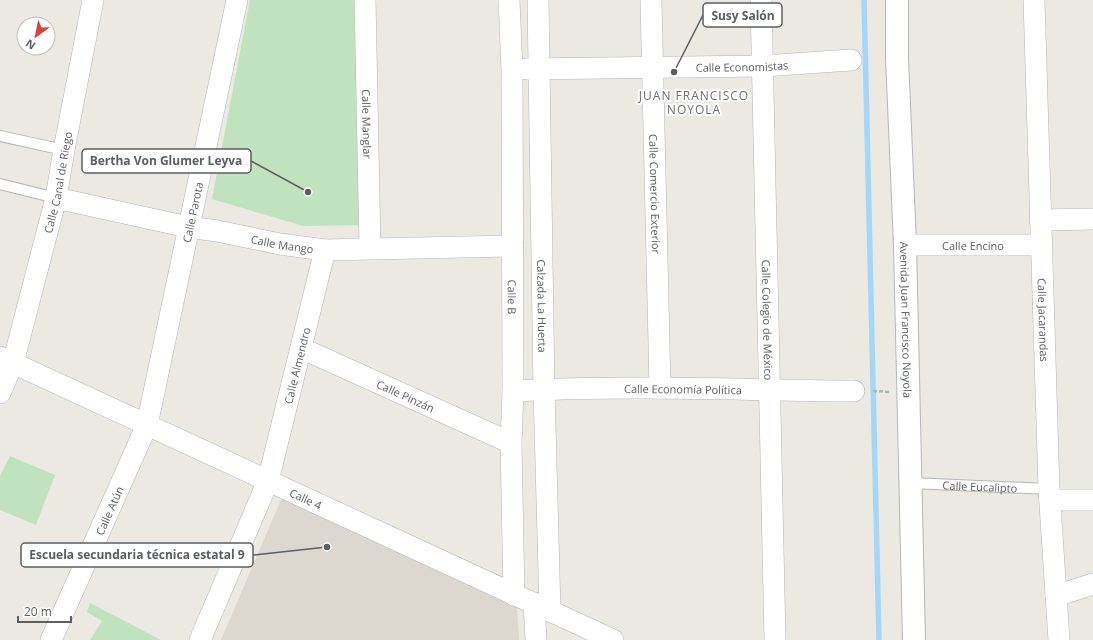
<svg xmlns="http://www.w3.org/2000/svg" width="1093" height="640" font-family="'Open Sans',sans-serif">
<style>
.education{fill:#dcd8d0}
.green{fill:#c0e2bf}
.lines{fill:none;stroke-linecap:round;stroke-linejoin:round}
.stream{stroke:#a4d6f9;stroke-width:5.5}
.lane-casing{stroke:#b2b4b8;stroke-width:12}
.street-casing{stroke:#b2b4b8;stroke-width:22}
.secondary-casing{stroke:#b3b6bb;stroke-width:24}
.path{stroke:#99c2a4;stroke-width:2.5;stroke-dasharray:4 2;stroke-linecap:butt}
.lane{stroke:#fff;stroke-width:10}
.street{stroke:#fff;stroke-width:21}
.secondary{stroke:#fff;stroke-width:22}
.labels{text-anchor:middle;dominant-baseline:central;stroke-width:4;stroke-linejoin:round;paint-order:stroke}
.street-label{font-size:11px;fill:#5a5d61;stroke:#fff}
.neighbourhood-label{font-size:12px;letter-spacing:1px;fill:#6b6f73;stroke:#fff}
.leader{fill:none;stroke:#5a5d61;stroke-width:1.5}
.callout-dot{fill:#5a5d61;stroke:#fff;stroke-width:1.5}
.callout{fill:#fff;stroke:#5a5d61;stroke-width:1.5}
.callout-label{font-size:12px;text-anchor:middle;font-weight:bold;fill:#5a5d61}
</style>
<rect width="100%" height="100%" fill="#ece9e2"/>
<path class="education" d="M 283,495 L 517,607 L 519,640 L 221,640 Z"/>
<path class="green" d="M 250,0 L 355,0 L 363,225 L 303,226 L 212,199 Z
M 10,456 L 55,475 L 36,525 L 0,510 L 0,476 Z
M 90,603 L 161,640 L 90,640 L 102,621 L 87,612 Z"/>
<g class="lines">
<path class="stream" d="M 864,0 L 879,640"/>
<defs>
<g id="lane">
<path d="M 0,136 L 64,150"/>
<path d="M 0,184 L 56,198"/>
<path id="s1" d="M 911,483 L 1049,489"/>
</g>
<g id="street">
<path id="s2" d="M 365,0 L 370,248"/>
<path id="s3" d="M 509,0 L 512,70 L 513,391 L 511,443 L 514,595"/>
<path id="s4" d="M 538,0 L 544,389 L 550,611"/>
<path id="s5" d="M 651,0 L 660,388"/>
<path id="s6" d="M 761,0 L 775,640"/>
<path id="s7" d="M 1034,0 L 1049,489 L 1059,640"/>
<path id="s8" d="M 526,69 L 763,66 L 851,60"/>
<path id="s9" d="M 56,198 L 188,227 L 217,231 L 280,244 L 325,250 L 513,246"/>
<path d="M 1040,220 L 1093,219"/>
<path id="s10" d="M 905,245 L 1041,245"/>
<path id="s11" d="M 301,348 L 511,443"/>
<path id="s12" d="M 0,357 L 613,640"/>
<path id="s13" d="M 513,391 C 626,385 740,390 854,391"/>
<path id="s14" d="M 0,393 L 13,363 L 56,198 L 64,150 L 93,0"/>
<path d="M 1050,500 L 1093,500"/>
<path d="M 1056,596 L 1093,584"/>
<path d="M 534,603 L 536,640"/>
<path id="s15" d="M 51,640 L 147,425 L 237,0"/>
<path id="s16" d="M 200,640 L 268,481 L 325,250"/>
</g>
<g id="secondary">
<path id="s17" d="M 897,0 L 897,58 L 905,245 L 914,640"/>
</g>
</defs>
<use href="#lane" class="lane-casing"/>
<use href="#street" class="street-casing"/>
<use href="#secondary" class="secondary-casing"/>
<path class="path" d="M 873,391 L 890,392"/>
<use href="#lane" class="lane"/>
<use href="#street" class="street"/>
<use href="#secondary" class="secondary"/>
</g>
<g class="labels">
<g class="street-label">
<text stroke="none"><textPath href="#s8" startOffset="216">Calle Economistas</textPath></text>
<text stroke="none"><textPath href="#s2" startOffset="124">Calle Manglar</textPath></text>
<text stroke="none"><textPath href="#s14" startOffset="219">Calle Canal de Riego</textPath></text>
<text stroke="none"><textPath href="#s5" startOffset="194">Calle Comercio Exterior</textPath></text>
<text stroke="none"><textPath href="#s15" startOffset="453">Calle Parota</textPath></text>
<text stroke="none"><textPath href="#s9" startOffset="231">Calle Mango</textPath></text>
<text stroke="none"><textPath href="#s10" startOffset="68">Calle Encino</textPath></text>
<text stroke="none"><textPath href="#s3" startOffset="297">Calle B</textPath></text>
<text stroke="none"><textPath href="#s4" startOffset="306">Calzada La Huerta</textPath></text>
<text stroke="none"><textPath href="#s6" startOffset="320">Calle Colegio de México</textPath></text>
<text stroke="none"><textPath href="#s17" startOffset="320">Avenida Juan Francisco Noyola</textPath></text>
<text stroke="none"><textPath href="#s7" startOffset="320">Calle Jacarandas</textPath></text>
<text stroke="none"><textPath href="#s16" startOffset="292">Calle Almendro</textPath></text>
<text stroke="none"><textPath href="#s13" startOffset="170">Calle Economía Política</textPath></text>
<text stroke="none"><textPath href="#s11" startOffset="115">Calle Pinzán</textPath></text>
<text stroke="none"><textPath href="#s1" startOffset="69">Calle Eucalipto</textPath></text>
<text stroke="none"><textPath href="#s12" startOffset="337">Calle 4</textPath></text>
<text stroke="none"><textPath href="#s15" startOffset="142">Calle Atún</textPath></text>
</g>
<g class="neighbourhood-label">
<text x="694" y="95">JUAN FRANCISCO<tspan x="694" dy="14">NOYOLA</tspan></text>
</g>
</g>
<path class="leader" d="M674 72L703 15M308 192L251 161M327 547L253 555"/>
<g class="callout-dot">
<circle cx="674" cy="72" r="4"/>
<circle cx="308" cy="192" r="4"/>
<circle cx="327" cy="547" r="4"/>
</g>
<g class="callout">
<rect x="703" y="3" width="79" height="24" rx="4"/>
<rect x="82" y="149" width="169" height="24" rx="4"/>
<rect x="21" y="543" width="232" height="24" rx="4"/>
</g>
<g class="callout-label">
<text x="743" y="20">Susy Salón</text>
<text x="166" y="165">Bertha Von Glumer Leyva</text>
<text x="137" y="559">Escuela secundaria técnica estatal 9</text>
</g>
<g transform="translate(36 36) rotate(213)"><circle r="19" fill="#ffffff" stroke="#bdbec0"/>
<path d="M0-3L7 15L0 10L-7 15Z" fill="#dd4036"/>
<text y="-6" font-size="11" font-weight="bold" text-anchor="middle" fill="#5a5d61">N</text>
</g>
<path d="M18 616v6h53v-6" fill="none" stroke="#5a5d61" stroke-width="2"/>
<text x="24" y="616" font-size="12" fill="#5a5d61" stroke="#ffffff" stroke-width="3" paint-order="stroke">20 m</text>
</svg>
